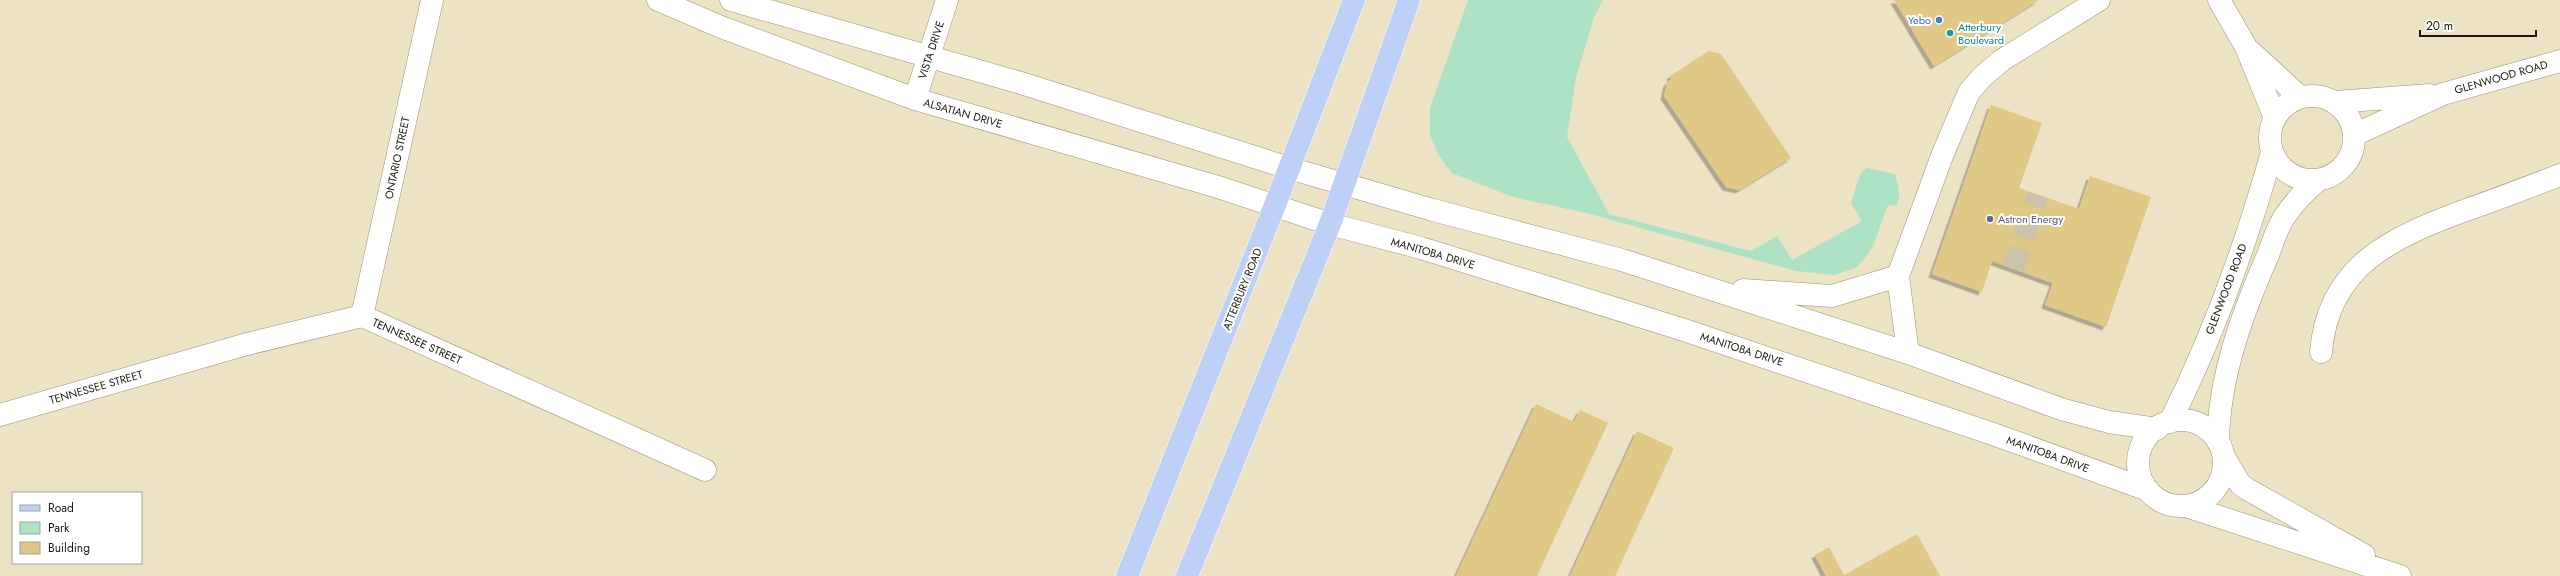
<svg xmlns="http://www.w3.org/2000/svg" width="2560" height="576" font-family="Jost,sans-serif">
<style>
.green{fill:#aee2c5}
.building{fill:#e0c987;filter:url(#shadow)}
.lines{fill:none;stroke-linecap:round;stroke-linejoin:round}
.minor-tunnel{stroke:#ccc4a8;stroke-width:22;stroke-dasharray:22 11;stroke-linecap:butt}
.minor-casing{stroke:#9b9276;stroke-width:23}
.major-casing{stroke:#fff;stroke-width:23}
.minor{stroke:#fff;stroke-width:22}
.major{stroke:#bfd0f7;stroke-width:22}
.shop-dot{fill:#3f7fe0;stroke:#fff;stroke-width:1.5}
.culture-dot{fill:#0f9aa8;stroke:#fff;stroke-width:1.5}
.service-dot{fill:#5c6f8a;stroke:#fff;stroke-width:1.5}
.labels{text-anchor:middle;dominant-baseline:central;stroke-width:4;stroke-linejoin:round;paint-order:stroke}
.shop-label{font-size:11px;fill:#366cbe;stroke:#fff;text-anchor:end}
.culture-label{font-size:11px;fill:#0d838f;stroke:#fff;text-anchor:start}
.street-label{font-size:11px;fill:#1a170c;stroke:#fff}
.service-label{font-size:11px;fill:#4e5e75;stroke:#fff;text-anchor:start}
</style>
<defs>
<filter id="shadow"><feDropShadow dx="-3.5" dy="3.5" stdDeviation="0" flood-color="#0004"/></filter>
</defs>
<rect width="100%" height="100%" fill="#ece2c4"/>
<path class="green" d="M 1468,0 L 1603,0 L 1594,17 L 1576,78 L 1567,137 L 1609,214 L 1751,251 L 1777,236 L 1792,260 L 1862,221 L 1851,203 L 1860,174 L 1867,168 L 1895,174 C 1898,184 1902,197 1896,206 L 1888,205 L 1873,246 L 1864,259 L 1856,268 L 1834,275 L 1796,271 L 1586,213 L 1513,197 L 1452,173 L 1439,156 L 1430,135 L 1430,108 Z"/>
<path class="building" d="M 1894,0 L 2039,0 L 1934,66 Z
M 1709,51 L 1721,54 L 1791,158 L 1739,190 L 1726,187 L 1664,96 L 1667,83 L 1671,79 L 1670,76 Z
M 1991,105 L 2042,123 L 2019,188 L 2079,209 L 2090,176 L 2151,197 L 2106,327 L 2045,305 L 2053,283 L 1992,261 L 1982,292 L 1932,274 Z
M 1536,404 L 1574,422 L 1580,410 L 1608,423 L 1537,576 L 1456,576 Z
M 1637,431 L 1674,448 L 1615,576 L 1570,576 Z
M 1917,534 L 1940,576 L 1826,576 L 1815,555 L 1829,547 L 1844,575 Z"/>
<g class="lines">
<path class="minor-tunnel" d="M 2013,269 L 2038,195"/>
<defs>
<path id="minor" d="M 658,0 L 721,27 L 915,99 L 1218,187 L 1330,224 L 1421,248 L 1681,329 L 1993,434 L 2148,490
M 731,0 L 1021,83 L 1289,168 L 1433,210 L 1622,260 L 1908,353 L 2061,409 L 2109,422 L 2157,429
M 2219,0 L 2246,47 L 2275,118
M 2250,51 L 2300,97
M2270 138a42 42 0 1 1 84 0a42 42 0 1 1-84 0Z
M 915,99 L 947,0
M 2335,102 L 2430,95
M 2354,135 L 2443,94 L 2560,61
M 1743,290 L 1832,296 L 1898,276
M 362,316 L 432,0
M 2321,352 C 2328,265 2393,237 2466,210 C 2498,199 2529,187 2560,175
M 1908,353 L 1898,276 L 1942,156 L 1969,92 L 1982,77 L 2002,60 L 2099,0
M 0,415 L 247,344 L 362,316 L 705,470
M2138 463a43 43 0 1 1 86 0a43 43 0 1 1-86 0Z
M 2170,422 C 2213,336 2246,245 2272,152
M 2218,442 C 2219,377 2242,314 2268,255 C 2273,242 2277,227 2285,216 C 2294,202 2305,191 2318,180
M 2223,455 L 2240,484 L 2247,489 L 2364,555
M 2186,506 L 2400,576"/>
<path id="major" d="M 1127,576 L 1275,205 L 1354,0
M 1187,576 L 1330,224 L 1409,0"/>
</defs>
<use href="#minor" class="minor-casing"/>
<use href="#major" class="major-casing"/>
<use href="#minor" class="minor"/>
<use href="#major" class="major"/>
</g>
<circle class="shop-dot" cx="1939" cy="20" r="4"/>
<circle class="culture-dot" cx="1950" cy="33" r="4"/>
<circle class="service-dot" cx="1990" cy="219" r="4"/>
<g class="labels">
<g class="shop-label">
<text x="1931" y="20">Yebo</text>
</g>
<g class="culture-label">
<text x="1958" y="27">Atterbury<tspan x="1958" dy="13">Boulevard</tspan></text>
</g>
<g class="street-label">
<text transform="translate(931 50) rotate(-72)">VISTA DRIVE</text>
<text transform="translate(2501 77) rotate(-16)">GLENWOOD ROAD</text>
<text transform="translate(963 113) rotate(16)">ALSATIAN DRIVE</text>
<text transform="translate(397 158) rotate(-78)">ONTARIO STREET</text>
<text transform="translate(1433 253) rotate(16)">MANITOBA DRIVE</text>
<text transform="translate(1242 289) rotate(-68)">ATTERBURY ROAD</text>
<text transform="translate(2226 289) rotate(-69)">GLENWOOD ROAD</text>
<text transform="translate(417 341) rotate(24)">TENNESSEE STREET</text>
<text transform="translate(1742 349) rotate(18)">MANITOBA DRIVE</text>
<text transform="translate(96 387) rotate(-16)">TENNESSEE STREET</text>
<text transform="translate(2048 454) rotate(20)">MANITOBA DRIVE</text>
</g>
<g class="service-label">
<text x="1998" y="219">Astron Energy</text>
</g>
</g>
<rect x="12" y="492" width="130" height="72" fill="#ffffff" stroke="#a3a29e"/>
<rect x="20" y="505" width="20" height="6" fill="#bfd0f7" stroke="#a3a29e"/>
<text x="48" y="512" font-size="12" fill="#1a170c">Road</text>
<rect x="20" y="522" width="20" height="12" fill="#aee2c5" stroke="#a3a29e"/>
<text x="48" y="532" font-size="12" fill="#1a170c">Park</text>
<rect x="20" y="542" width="20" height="12" fill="#e0c987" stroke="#a3a29e"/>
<text x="48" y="552" font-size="12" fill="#1a170c">Building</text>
<path d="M2420 30v6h116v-6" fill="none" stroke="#1a170c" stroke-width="2"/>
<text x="2426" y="30" font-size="12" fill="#1a170c" stroke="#ffffff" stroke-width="3" paint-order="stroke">20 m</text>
</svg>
